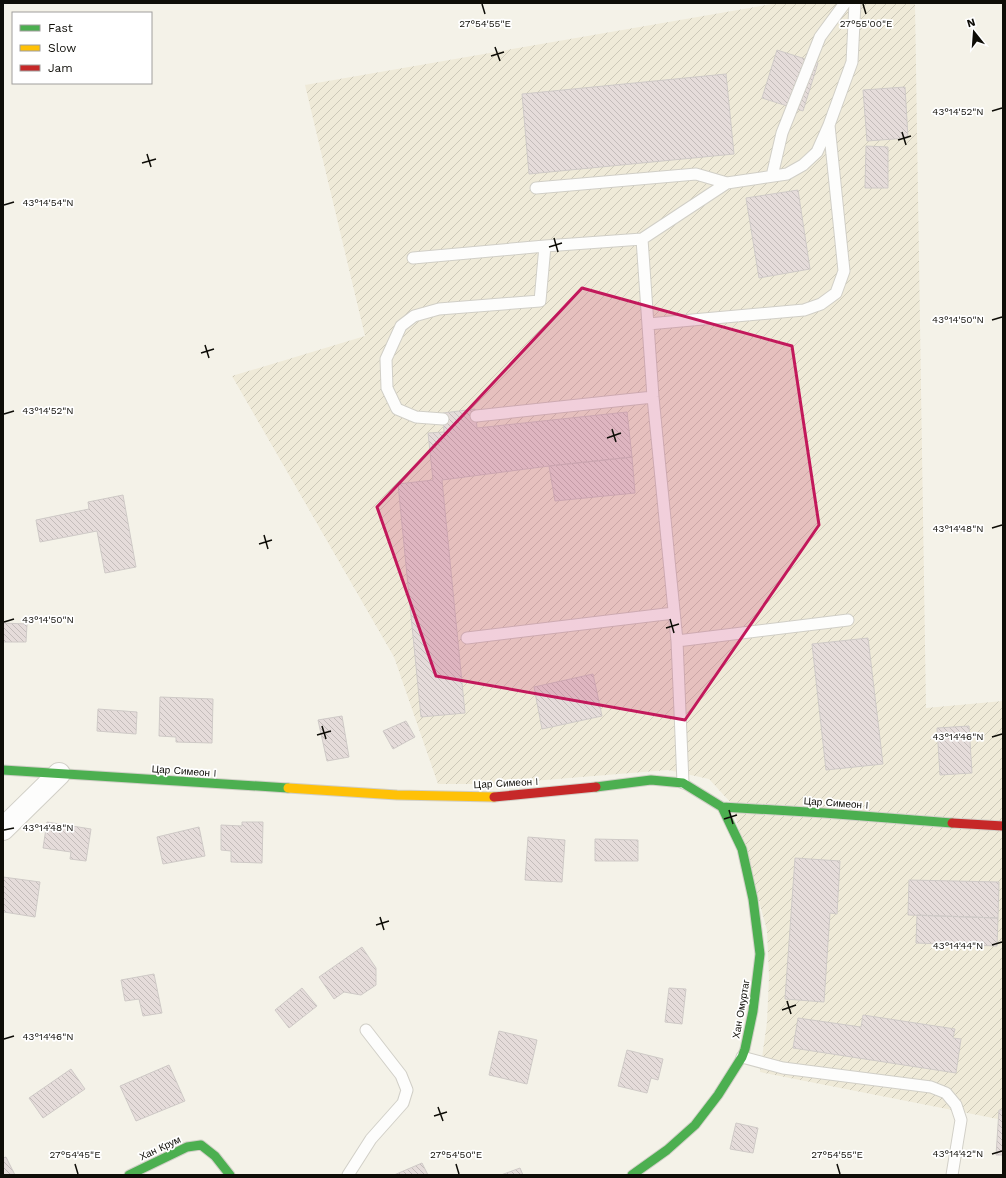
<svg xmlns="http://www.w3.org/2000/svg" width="1006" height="1178" font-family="'Work Sans',sans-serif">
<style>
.industrial{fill:url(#industrial-furrows)}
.building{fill:url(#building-back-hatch);stroke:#cfcac7}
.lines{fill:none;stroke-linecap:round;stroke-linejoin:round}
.lane-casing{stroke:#d1cfc7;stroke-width:13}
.street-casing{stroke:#d1cfc7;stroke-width:24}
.fast-casing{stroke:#d1cfc7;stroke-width:11}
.slow-casing{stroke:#d1cfc7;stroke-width:11}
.jam-casing{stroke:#d1cfc7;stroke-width:11}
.lane{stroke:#fdfdfc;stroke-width:11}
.street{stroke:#fdfdfc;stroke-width:22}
.fast{stroke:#4caf50;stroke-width:9}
.slow{stroke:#ffc107;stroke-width:9}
.jam{stroke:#c62828;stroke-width:9}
.marked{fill:#c2185b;fill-opacity:0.2;stroke:#c2185b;stroke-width:3;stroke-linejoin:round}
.ticks{fill:none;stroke:#0e0d07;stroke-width:1.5}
.labels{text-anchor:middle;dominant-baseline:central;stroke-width:3.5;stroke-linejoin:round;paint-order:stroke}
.street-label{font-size:10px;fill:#0e0d07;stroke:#fff}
.ticks-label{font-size:10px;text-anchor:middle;fill:#0e0d07;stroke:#fff;stroke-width:3.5;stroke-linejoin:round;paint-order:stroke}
</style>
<defs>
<pattern id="industrial-furrows" width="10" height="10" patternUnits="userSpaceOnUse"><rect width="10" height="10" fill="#efead8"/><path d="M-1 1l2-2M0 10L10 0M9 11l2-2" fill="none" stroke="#ccc8b8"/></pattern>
<pattern id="building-back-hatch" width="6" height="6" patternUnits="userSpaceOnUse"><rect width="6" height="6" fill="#e5dcda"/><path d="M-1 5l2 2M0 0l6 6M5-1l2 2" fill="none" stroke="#c3bcba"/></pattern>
</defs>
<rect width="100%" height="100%" fill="#f4f2e8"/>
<path class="industrial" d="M 778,3 L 915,3 L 926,708 L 1003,701 L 1003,1120 L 760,1072 L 767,1022 L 769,977 L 767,930 L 732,804 L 709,779 L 668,770 L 497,784 L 438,784 L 394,657 L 232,376 L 365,336 L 305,85 Z"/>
<path class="building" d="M 777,50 L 818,63 L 803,111 L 762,98 Z
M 726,74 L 734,154 L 529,174 L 522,94 Z
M 905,87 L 908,138 L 867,141 L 863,90 Z
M 866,146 L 888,147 L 888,188 L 865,188 Z
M 798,190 L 810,269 L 759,278 L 746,198 Z
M 475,409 L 477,428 L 627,412 L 632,457 L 549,466 L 442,480 L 465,713 L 421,717 L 398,484 L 433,480 L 428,433 L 444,432 L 443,413 Z
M 632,457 L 635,493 L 555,501 L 549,466 Z
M 123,495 L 136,567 L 105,573 L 97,531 L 40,542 L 36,520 L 89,509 L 88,502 Z
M 3,623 L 27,624 L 26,642 L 3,642 Z
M 868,638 L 883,764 L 826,770 L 812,644 Z
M 593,674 L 602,716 L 542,729 L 534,687 Z
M 160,697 L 213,699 L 212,743 L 176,742 L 176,737 L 159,736 Z
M 98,709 L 137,712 L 136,734 L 97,731 Z
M 342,716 L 349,757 L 327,761 L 318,720 Z
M 406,721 L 415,737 L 393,749 L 383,731 Z
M 969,726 L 972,773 L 940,775 L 937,728 Z
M 47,822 L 91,829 L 86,861 L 70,859 L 71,852 L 43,848 Z
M 242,822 L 263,822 L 262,863 L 231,862 L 231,851 L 221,850 L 221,825 L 242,826 Z
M 199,827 L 205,856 L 163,864 L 157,837 Z
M 528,837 L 565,840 L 562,882 L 525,880 Z
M 595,839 L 638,840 L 638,861 L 595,861 Z
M 795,858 L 840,861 L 837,914 L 830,913 L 824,1002 L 785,999 Z
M 3,877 L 40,882 L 35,917 L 4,912 L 3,914 Z
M 909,880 L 999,882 L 998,918 L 908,915 Z
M 917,915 L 998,918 L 997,946 L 916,943 Z
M 362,947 L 376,968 L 376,985 L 361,995 L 344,992 L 334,999 L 319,977 Z
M 154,974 L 162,1013 L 143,1016 L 139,999 L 125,1001 L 121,980 Z
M 302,988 L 317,1006 L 289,1028 L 275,1010 Z
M 669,988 L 686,989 L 682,1024 L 665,1022 Z
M 863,1015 L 955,1029 L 953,1038 L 961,1039 L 956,1073 L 793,1048 L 798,1018 L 861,1027 Z
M 499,1031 L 537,1040 L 527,1084 L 489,1075 Z
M 627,1050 L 663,1059 L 658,1080 L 651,1078 L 647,1093 L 618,1086 Z
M 169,1065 L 185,1101 L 136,1121 L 120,1086 Z
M 71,1069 L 85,1089 L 43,1118 L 29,1098 Z
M 999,1110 L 1003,1110 L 1003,1155 L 996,1155 Z
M 736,1123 L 758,1128 L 753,1153 L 730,1149 Z
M 6,1157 L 15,1175 L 3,1175 L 3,1158 Z
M 422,1163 L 428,1175 L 394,1175 Z
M 520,1168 L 523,1175 L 501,1175 Z"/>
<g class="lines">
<defs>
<path id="lane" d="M 772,176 L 782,133 L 820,37 L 845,3
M 536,188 L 696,174 L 727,183
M 642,239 L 653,397 L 677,641 L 683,783
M 413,258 L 545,246 L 642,239 L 727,183 L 787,174 L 803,165 L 817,152 L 829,125 L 852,62 L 855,3
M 648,324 L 804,310 L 821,304 L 836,293 L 844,271 L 829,125
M 476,416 L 653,397
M 443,419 L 416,417 L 397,409 L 387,388 L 386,359 L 401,326 L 414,316 L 439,309 L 540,301 L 545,246
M 467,638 L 674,613
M 677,641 L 848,620
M 742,1057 L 783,1068 L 931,1087 L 946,1093 L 956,1105 L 961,1120 L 952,1175
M 348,1175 L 371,1139 L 403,1103 L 407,1090 L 401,1075 L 366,1030"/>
<path id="street" d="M 3,829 L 59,774"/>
<path id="fast" d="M 3,770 L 288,788
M 596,787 L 651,780 L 683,783 L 722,807 L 824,813 L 952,823
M 129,1175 L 187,1147 L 201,1145 L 215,1156 L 230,1175
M 632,1175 L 667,1150 L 695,1125 L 718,1095 L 742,1057 L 745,1049 L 753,1011 L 760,954 L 753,899 L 742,849 L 722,807"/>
<path id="slow" d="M 288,788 L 397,795 L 494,797"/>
<path id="jam" d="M 494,797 L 596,787
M 952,823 L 1003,826"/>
</defs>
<use href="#lane" class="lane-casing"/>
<use href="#street" class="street-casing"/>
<use href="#fast" class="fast-casing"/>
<use href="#slow" class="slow-casing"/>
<use href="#jam" class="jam-casing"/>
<use href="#lane" class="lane"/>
<use href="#street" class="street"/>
<use href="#fast" class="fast"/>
<use href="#slow" class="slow"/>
<use href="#jam" class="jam"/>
</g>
<path class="marked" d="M 582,288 L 792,346 L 819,525 L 685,720 L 436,676 L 377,507 Z"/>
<path class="ticks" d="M 482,4 L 485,14M 863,4 L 866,14M 495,47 L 500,61M 491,56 L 504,52M 992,111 L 1002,108M 902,132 L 906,145M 898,140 L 911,136M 147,154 L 151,167M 142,163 L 156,159M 4,205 L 14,202M 554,238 L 558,252M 549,247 L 562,243M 992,320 L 1002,317M 205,345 L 209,358M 201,353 L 214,349M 4,414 L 14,411M 612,429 L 616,442M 607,438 L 621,433M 992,528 L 1002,525M 264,535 L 268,549M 259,544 L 272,540M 670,619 L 674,633M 4,622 L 14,619M 666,628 L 679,624M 322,726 L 326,739M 317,735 L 331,731M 992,737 L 1002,734M 729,810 L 733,824M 724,819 L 737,815M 4,830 L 14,828M 380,917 L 384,930M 376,925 L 389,921M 992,945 L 1002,942M 787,1001 L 791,1014M 782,1010 L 796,1005M 4,1039 L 14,1036M 438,1107 L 443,1121M 434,1116 L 447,1112M 992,1154 L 1002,1151M 75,1164 L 78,1174M 456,1164 L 459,1174M 837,1164 L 840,1174"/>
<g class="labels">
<g class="street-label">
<text transform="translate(184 771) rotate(4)">Цар Симеон I</text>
<text transform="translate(506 783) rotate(-3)">Цар Симеон I</text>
<text transform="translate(836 803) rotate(4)">Цар Симеон I</text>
<text transform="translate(741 1009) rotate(-80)">Хан Омуртаг</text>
<text transform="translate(160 1148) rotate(-25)">Хан Крум</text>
</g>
</g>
<g class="ticks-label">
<text x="485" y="27">27°54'55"E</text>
<text x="866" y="27">27°55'00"E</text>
<text x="958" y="115">43°14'52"N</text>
<text x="48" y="206">43°14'54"N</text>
<text x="958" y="323">43°14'50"N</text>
<text x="48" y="414">43°14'52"N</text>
<text x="958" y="532">43°14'48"N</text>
<text x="48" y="623">43°14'50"N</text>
<text x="958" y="740">43°14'46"N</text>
<text x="48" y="831">43°14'48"N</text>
<text x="958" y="949">43°14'44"N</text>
<text x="48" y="1040">43°14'46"N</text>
<text x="958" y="1157">43°14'42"N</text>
<text x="75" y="1158">27°54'45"E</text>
<text x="456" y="1158">27°54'50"E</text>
<text x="837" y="1158">27°54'55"E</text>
</g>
<rect width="1006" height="1178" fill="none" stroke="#0e0d07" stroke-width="8"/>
<rect x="12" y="12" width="140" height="72" fill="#ffffff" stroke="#9f9e9c"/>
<rect x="20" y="25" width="20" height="6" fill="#4caf50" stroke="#9f9e9c"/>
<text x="48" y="32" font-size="12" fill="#0e0d07">Fast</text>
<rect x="20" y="45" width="20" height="6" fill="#ffc107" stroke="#9f9e9c"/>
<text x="48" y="52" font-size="12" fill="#0e0d07">Slow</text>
<rect x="20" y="65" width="20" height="6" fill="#c62828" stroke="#9f9e9c"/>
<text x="48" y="72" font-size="12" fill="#0e0d07">Jam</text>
<g transform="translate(974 32) rotate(343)" stroke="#ffffff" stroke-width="3" paint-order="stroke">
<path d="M0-3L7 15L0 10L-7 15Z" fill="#0e0d07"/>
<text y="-6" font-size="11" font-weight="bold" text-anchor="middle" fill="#0e0d07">N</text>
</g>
</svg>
